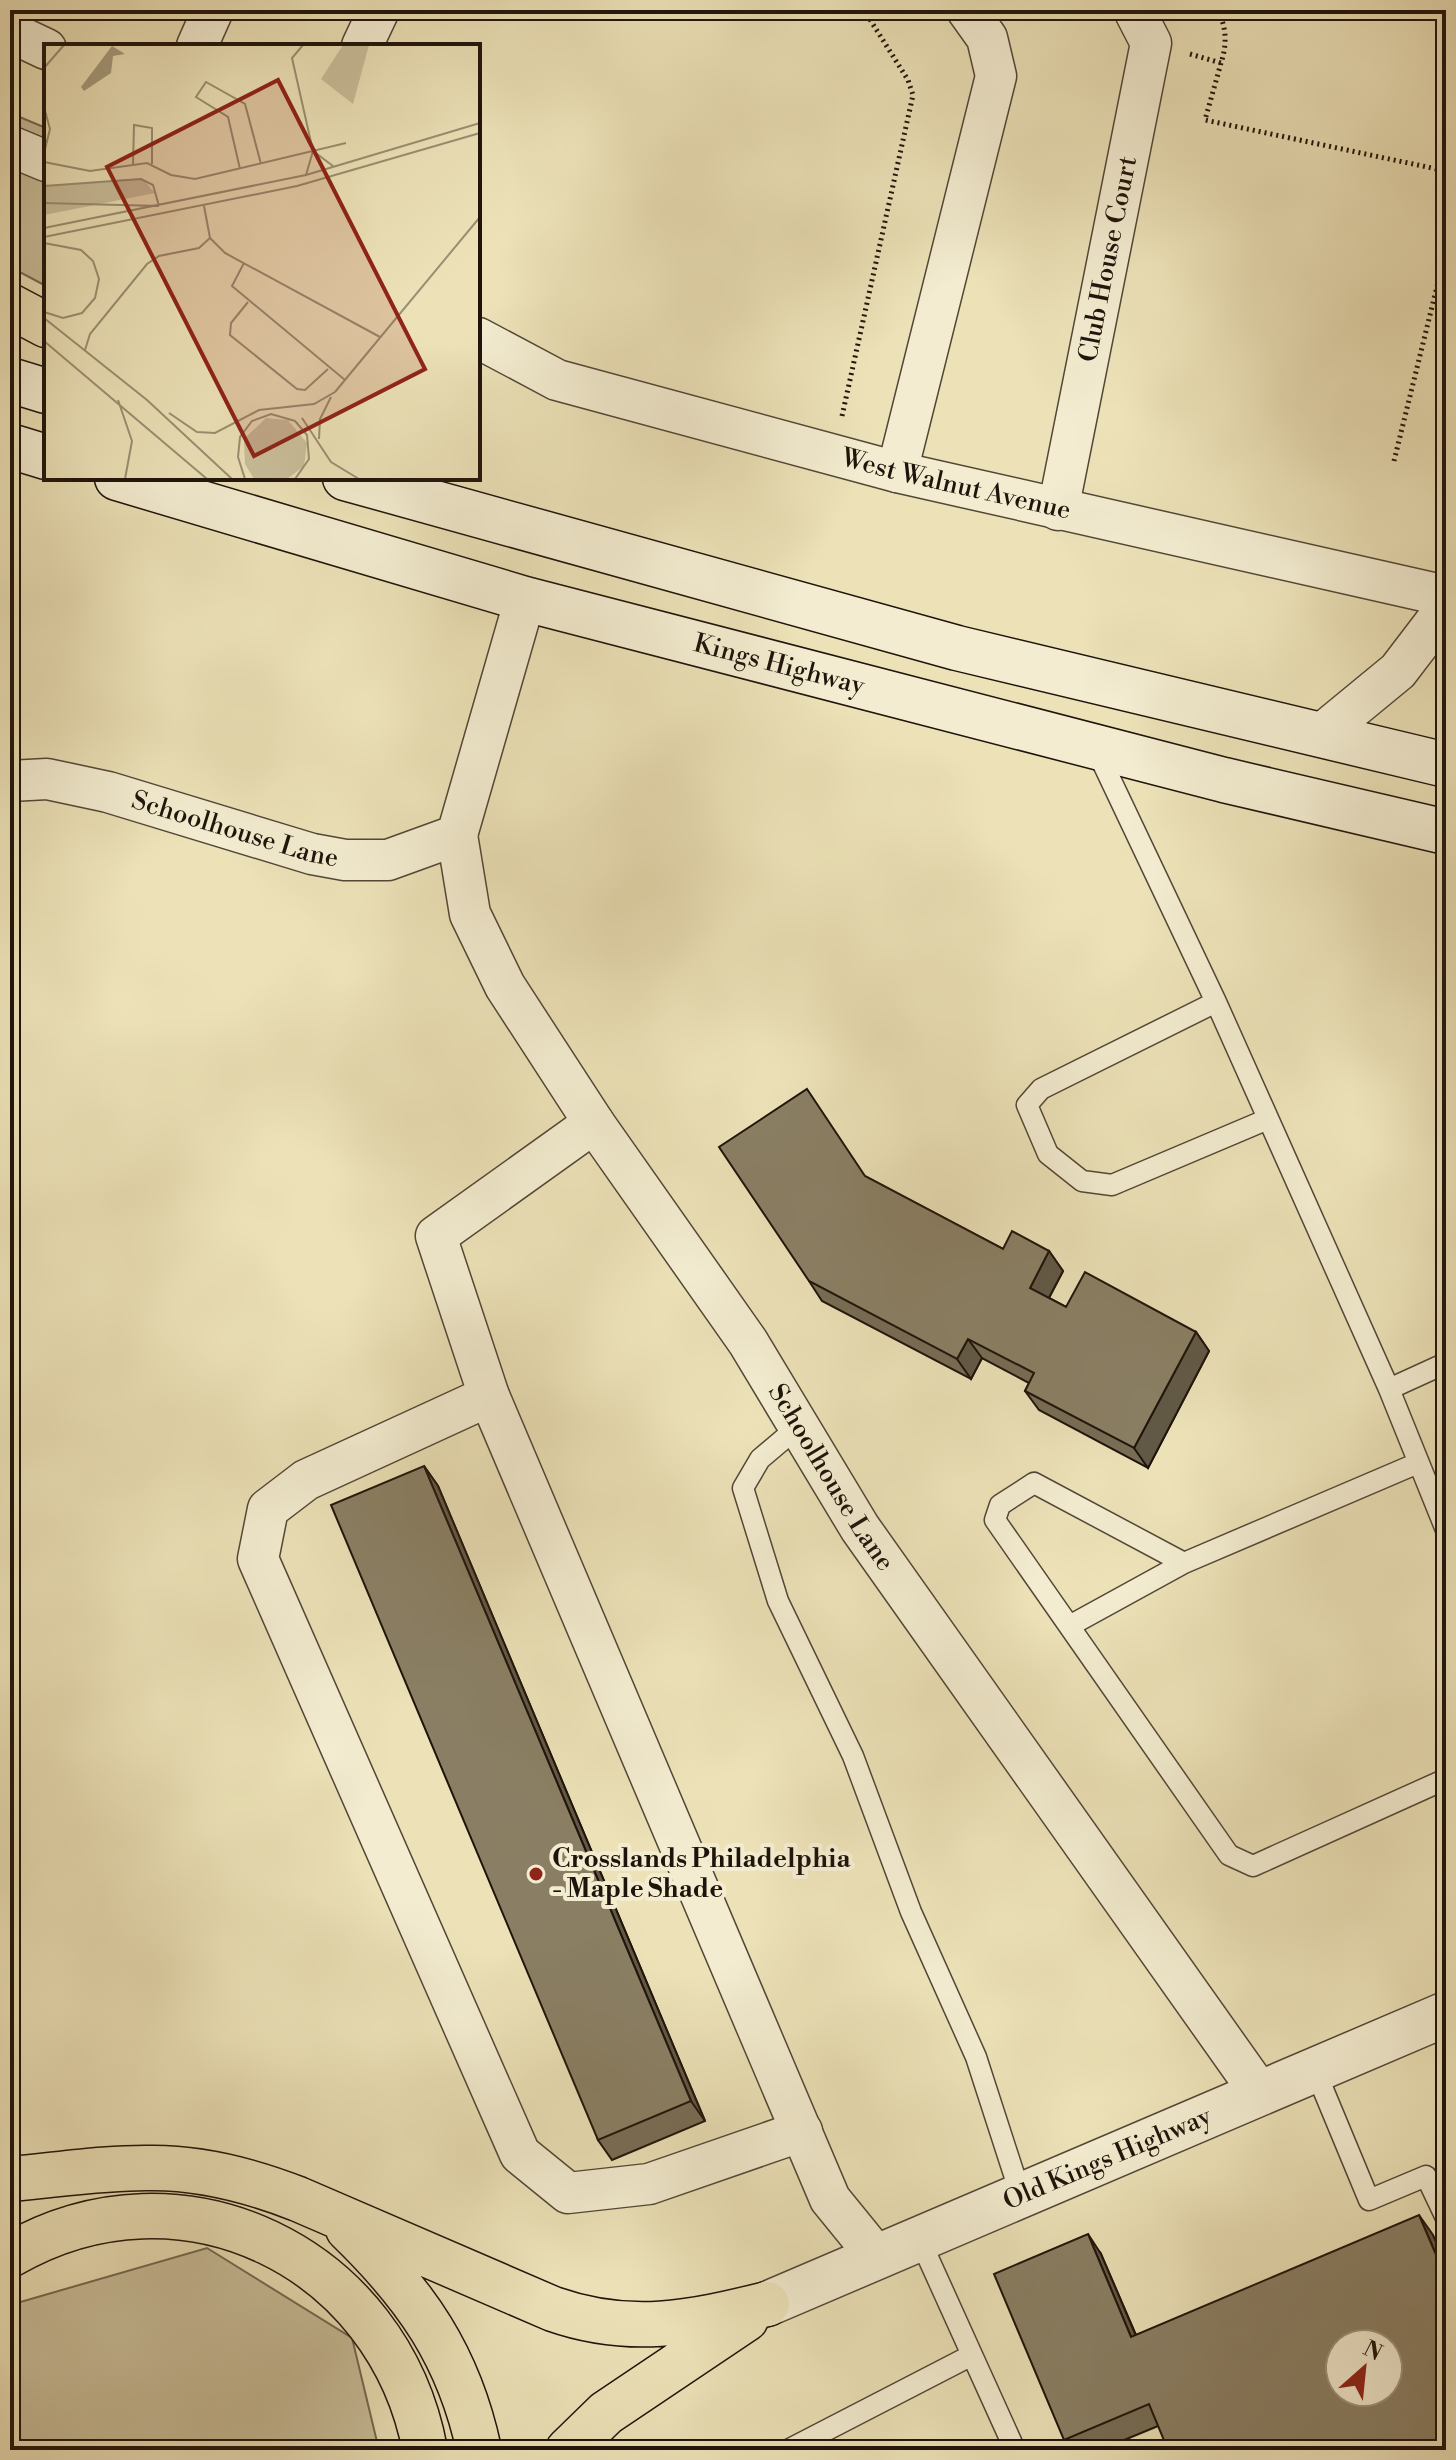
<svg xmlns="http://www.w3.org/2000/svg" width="1456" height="2460" font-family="'Libre Bodoni',serif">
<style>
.green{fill:#c9be9a;stroke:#746952;stroke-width:2}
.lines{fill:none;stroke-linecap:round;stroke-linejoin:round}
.service-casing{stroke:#524736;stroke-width:23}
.minor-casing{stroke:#524736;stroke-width:43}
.tertiary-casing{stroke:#524736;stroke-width:47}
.secondary-casing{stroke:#1f140b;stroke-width:47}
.trunk-casing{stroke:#1f140b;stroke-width:47}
.path{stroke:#1f140b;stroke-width:5;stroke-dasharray:2 4;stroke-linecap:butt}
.service{stroke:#f3ecd0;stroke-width:20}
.minor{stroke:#f3ecd0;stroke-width:40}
.tertiary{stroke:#f3ecd0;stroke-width:44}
.secondary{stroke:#f3ecd0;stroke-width:44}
.trunk{stroke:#ece1b7;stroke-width:44}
.wall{fill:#776d56;stroke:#1f140b;stroke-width:2}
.shaded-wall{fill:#615946;stroke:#1f140b;stroke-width:2}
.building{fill:#8a7f64;stroke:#1f140b;stroke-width:2;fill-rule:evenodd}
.poi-dot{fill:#8f2418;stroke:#f3ecd0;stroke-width:3}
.labels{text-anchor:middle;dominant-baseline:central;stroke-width:8;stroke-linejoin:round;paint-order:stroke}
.street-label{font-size:26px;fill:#1f140b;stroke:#f3ecd0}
.poi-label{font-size:26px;font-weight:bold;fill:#1f140b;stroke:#f3ecd0;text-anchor:start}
.inset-road{fill:none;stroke:#9a8f72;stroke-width:2}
.view{fill:#8f2418;fill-opacity:0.15;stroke:#8f2418;stroke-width:4}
.inset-edge{fill:none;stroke:#1f140b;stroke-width:4}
</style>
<rect width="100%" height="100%" fill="#ece1b7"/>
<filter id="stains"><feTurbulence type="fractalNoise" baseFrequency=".0025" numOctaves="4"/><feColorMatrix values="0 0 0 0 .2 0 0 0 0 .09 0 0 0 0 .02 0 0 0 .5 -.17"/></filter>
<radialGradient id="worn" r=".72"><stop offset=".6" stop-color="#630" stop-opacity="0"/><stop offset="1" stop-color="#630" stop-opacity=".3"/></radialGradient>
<path class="green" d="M 10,113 L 46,128 L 46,286 L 10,267 Z
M 207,2248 L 352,2338 L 379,2450 L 10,2450 L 10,2305 Z"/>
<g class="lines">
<defs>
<path id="service" d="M 1096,749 L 1216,1002 L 1389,1389
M 1216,1002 L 1041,1089 L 1027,1105 L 1048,1154 L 1082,1181 L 1112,1185 L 1268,1119
M 1446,1363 L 1389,1389 L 1446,1530
M 799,1426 L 760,1459 L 743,1488 L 778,1601 L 853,1756 L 911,1912 L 976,2057 L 1021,2196
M 1418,1463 L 1184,1563 L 1034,1483 L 1000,1505 L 995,1520 L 1229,1855 L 1253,1866 L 1446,1779
M 1071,1625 L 1184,1563
M 1315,2070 L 1369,2200 L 1426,2176 L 1446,2218
M 920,2240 L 1015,2450
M 788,2450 L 972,2355"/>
<g id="minor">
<path d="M 10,32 L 46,49"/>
<path d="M 197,46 L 213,10"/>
<path d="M 362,46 L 379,10"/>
<path d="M 10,146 L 46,161"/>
<path id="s1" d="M 478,338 L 557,380 L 897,472 L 1446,596"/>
<path d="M 897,472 L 996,76 L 987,38 L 967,10"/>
<path id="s2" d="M 1058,510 L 1151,43 L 1134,10"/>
<path d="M 1319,736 L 1398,671 L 1446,608"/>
<path id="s3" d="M 10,781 L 47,779 L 108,792 L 312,854 L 345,860 L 388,860 L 457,835 L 525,599"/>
<path id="s4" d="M 457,835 L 470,914 L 505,986 L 594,1123 L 748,1342 L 860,1528 L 1260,2093"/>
<path d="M 594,1123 L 436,1236 L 489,1396 L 830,2199 L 878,2258"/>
<path d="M 489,1396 L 306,1480 L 268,1509 L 258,1559 L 520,2154 L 568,2193 L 649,2184 L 802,2131"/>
</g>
<g id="tertiary">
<path id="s5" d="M 767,2304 L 1446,2014"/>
</g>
<g id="secondary">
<path d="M 10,380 L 46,391"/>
<path d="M 10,446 L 46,457"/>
<path id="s6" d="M 117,478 L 525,599 L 1224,780 L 1446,832"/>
<path d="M 345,478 L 957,648 L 1446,765"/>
</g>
<path id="trunk" d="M 10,306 L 46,325
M 10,2179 C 57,2175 106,2167 153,2168 C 203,2168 252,2181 298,2199 L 553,2309 C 630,2336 691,2323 767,2304
M 348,2229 C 416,2295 459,2356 479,2450
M 10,2255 C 182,2155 389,2257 425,2450
M 568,2450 L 606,2413 L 746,2319"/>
</defs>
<use href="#service" class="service-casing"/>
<use href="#minor" class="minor-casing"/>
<use href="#tertiary" class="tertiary-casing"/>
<use href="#secondary" class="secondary-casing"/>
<use href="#trunk" class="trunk-casing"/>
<path class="path" d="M 1190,54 L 1221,63 C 1227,45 1227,26 1217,10
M 1221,63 L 1205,120 L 1446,171
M 842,416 L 913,95 L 908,80 L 864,10
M 1394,461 L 1446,250"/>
<use href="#service" class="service"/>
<use href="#minor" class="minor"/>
<use href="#tertiary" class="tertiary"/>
<use href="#secondary" class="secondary"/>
<use href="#trunk" class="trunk"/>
</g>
<path class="wall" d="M 866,1177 L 1003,1249 L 1049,1251 L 1063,1271 L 1049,1298 L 1066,1307 L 1196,1332 L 1209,1351 L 1148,1468 L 1039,1410 L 1025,1391 L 1029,1383 L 982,1358 L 971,1379 L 822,1301 L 809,1281 Z
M 424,1466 L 438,1486 L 705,2121 L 612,2160 L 598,2140 Z
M 1433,2235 L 1158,2426 L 1100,2450 L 1071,2450 L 1064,2440 L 1101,2254 L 1136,2335 Z"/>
<path class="shaded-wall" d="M 1049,1251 L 1063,1271 L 1044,1307 L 1030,1288 Z
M 1196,1332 L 1209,1351 L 1148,1468 L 1134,1448 Z
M 968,1339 L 982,1358 L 971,1379 L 957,1359 Z
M 424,1466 L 438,1486 L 705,2121 L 691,2101 Z
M 1419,2215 L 1433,2235 L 1446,2265 L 1446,2278 Z
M 1088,2234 L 1101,2254 L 1145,2357 L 1131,2337 Z"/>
<path class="building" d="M 807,1089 L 865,1176 L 1003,1249 L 1012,1231 L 1049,1251 L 1030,1288 L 1066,1307 L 1085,1272 L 1196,1332 L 1134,1448 L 1025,1391 L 1034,1373 L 968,1339 L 957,1359 L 809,1281 L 719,1147 Z
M 424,1466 L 691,2101 L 598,2140 L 331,1505 Z
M 1419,2215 L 1446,2278 L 1446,2450 L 1168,2450 L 1149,2404 L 1064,2440 L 994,2274 L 1088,2234 L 1131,2337 ZM 1340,2344 L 1388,2344 L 1388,2392 L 1340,2392 Z"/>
<circle class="poi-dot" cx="536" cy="1874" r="8"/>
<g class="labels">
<g class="street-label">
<text stroke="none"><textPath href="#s2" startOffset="256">Club House Court</textPath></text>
<text stroke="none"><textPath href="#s1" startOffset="502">West Walnut Avenue</textPath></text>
<text stroke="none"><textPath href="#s6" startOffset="688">Kings Highway</textPath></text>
<text stroke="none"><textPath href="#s3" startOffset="232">Schoolhouse Lane</textPath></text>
<text stroke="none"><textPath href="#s4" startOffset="750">Schoolhouse Lane</textPath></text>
<text stroke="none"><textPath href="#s5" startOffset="370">Old Kings Highway</textPath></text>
</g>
<g class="poi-label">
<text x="552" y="1859">Crosslands Philadelphia<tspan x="552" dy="30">- Maple Shade</tspan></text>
</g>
</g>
<g transform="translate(44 44)">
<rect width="436" height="436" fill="#ece1b7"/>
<path d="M 299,1 L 325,1 L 309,60 L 277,35 ZM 98,134 L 111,149 L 0,171 L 0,142 ZM 222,374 L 244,376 L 263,399 L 260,422 L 243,435 L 210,435 L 201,420 L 200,395 Z" fill="#c9be9a"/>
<path d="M 68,2 L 81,10 L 69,12 L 67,29 L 40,47 L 37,43 Z" fill="#a69b7d"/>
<path class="inset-road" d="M 259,1 L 248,14 L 269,107 L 262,131M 0,24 L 20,1M 0,63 L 6,85 L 0,109M 269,107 L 289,122M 0,118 L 46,127 L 103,119 L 127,131 L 151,135 L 302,99M 89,121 L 90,81 L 108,84 L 108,120M 196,125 L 184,73 L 152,53 L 162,38 L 201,60 L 217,120M 0,142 L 97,135 L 109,141 L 115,162M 0,159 L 115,162M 0,184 L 262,131 L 436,79M 0,193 L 253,142 L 436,89M 166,194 L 181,209 L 336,293M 0,199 L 37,206 L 49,217 L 55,235 L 51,254 L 38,269 L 19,274 L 0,268M 200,219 L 188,242 L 301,336M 204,258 L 187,279 L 186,291 L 253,345 L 261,346 L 284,325M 0,274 L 103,356 L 188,435M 0,297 L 163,435M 41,306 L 46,290 L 103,220 L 115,212 L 155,204 L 166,194 L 160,162M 291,348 L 436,173M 74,356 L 88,397 L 81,435M 125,369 L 153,388 L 171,389 L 215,366 L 270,360 L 291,348M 258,374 L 287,418 L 315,435M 275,395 L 276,375 L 287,353M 201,435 L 194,413 L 196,393 L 208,377 L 227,370 L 251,377 L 263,391 L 265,415 L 251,435"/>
<path class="view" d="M 234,36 L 381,325 L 210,412 L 63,123 Z"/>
<rect width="436" height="436" class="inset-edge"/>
</g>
<rect width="1456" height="2460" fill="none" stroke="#ece1b7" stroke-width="40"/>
<rect x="12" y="12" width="1432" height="2436" fill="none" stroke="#1f140b" stroke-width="4"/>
<rect x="20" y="20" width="1416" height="2420" fill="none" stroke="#1f140b" stroke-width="2"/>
<g transform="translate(1364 2368) rotate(27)"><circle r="38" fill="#f3ecd0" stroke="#9e9681" stroke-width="2"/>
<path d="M0-6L14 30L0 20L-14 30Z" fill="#8f2418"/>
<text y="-12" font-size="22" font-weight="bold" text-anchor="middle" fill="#1f140b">N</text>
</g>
<rect width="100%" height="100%" filter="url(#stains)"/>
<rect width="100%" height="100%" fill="url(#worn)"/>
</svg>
